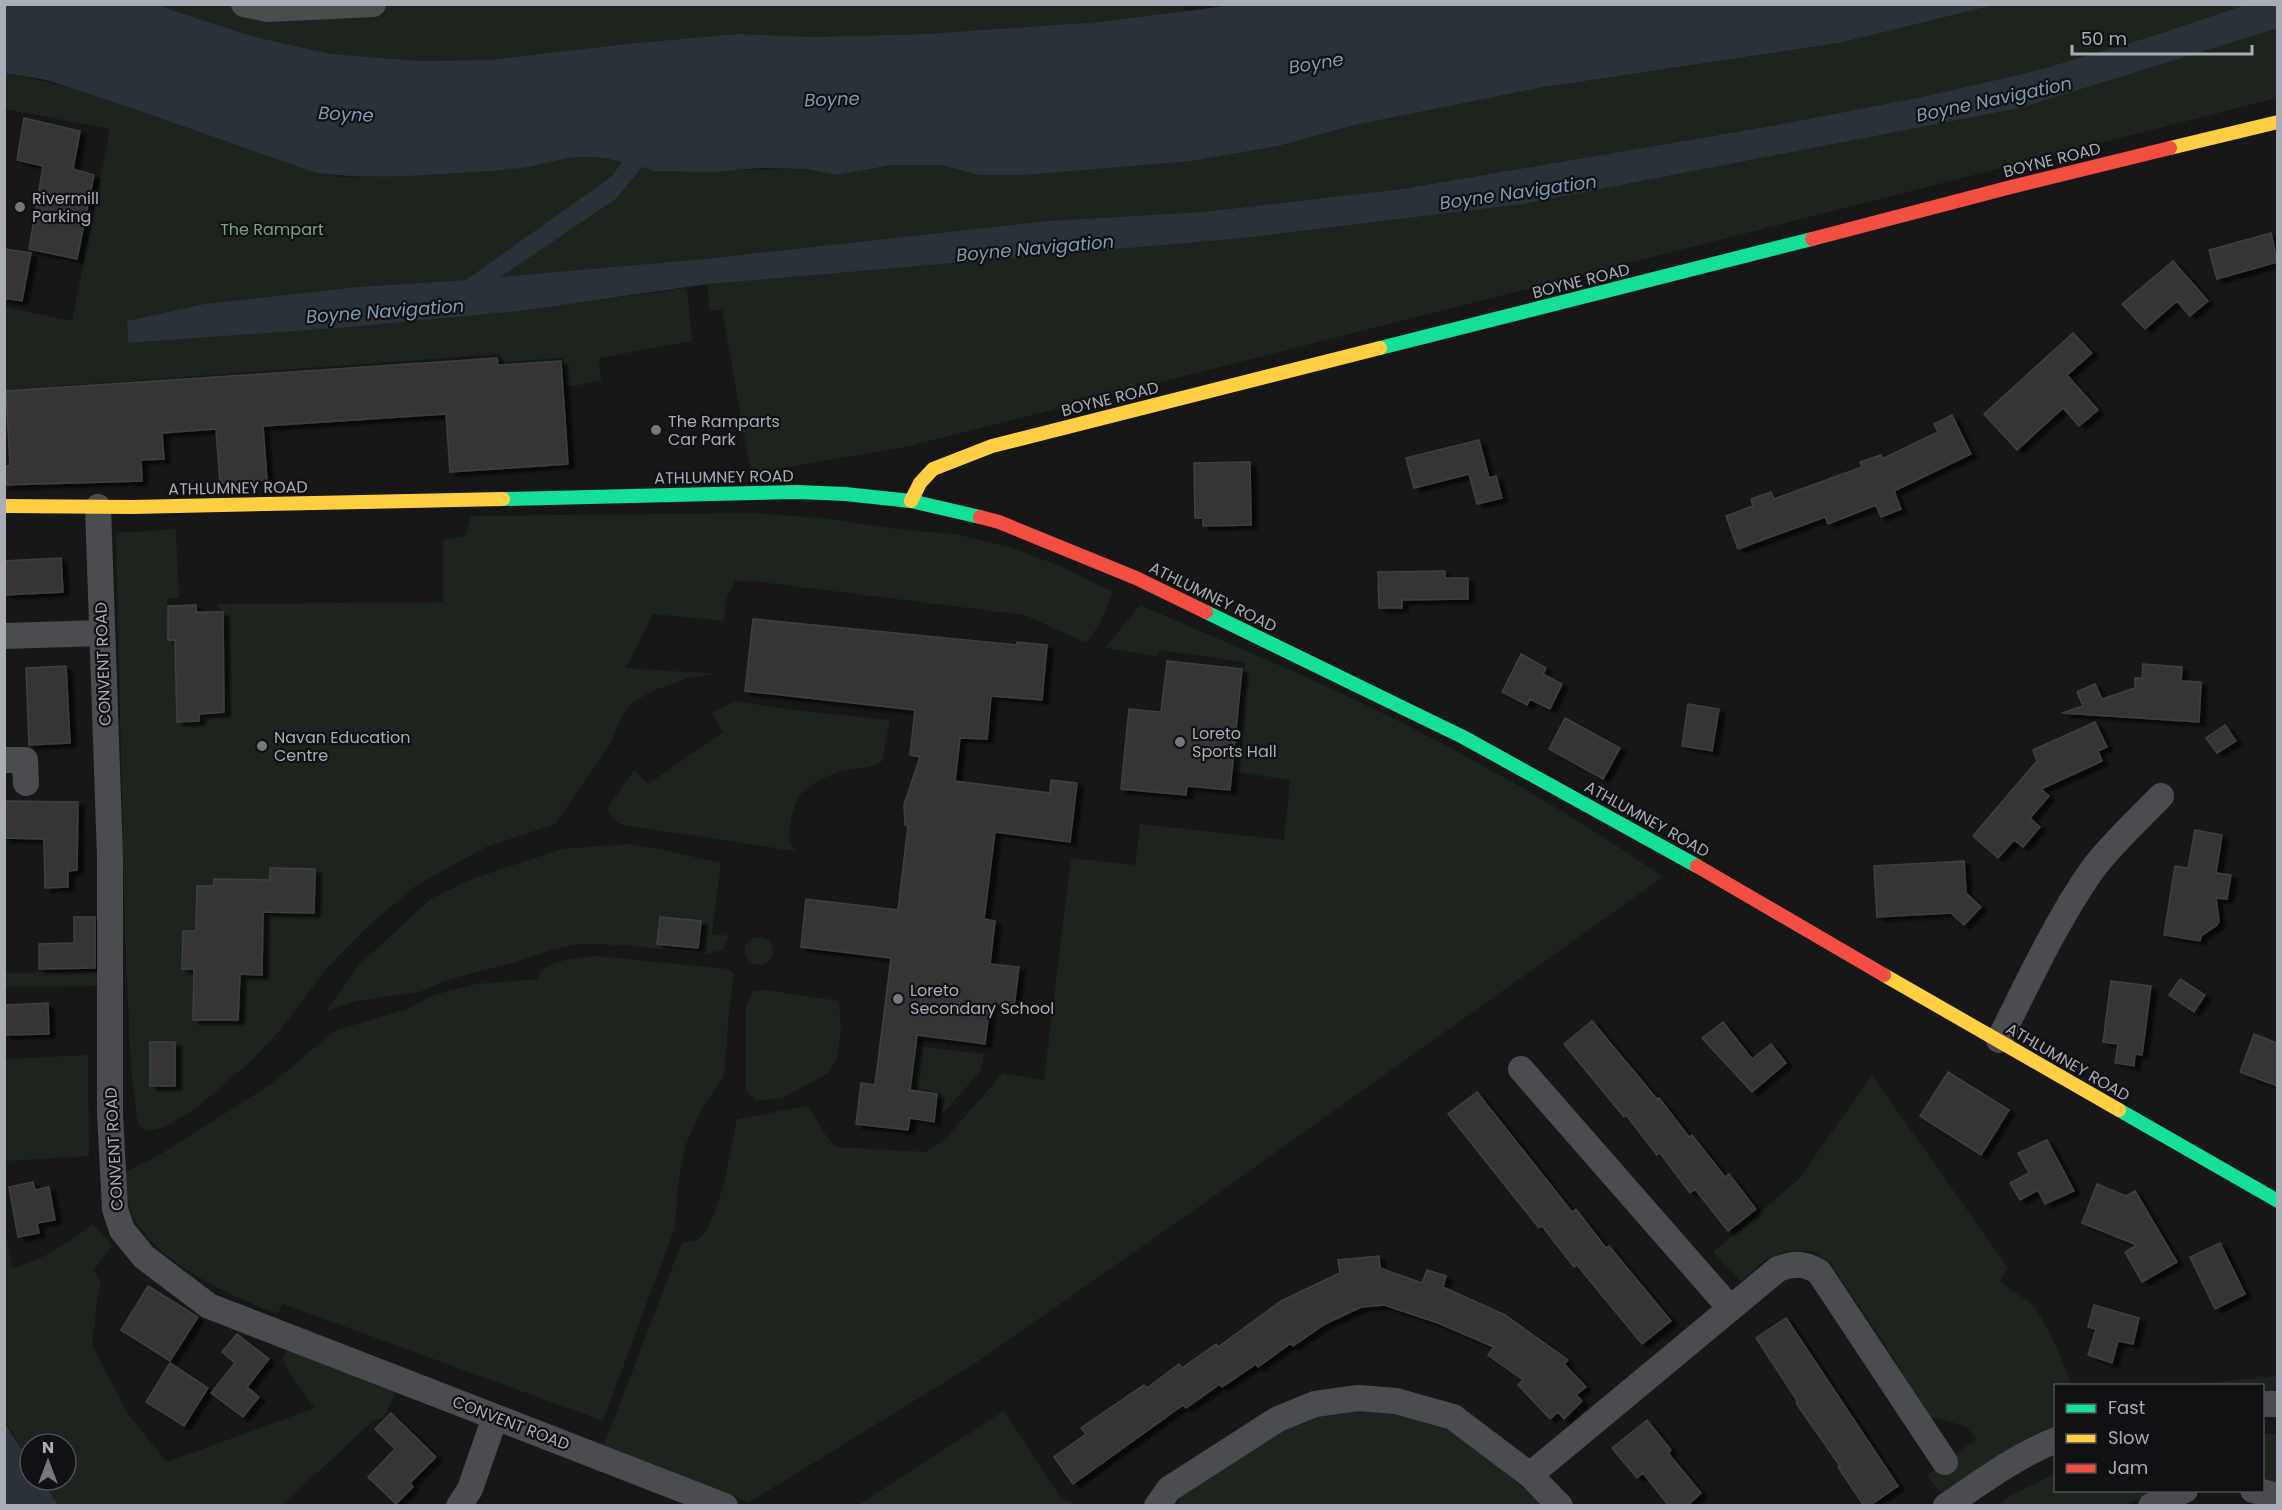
<svg xmlns="http://www.w3.org/2000/svg" width="2282" height="1510" font-family="Poppins,sans-serif">
<style>
.green{fill:#1d241e}
.water{fill:#2a3239}
.building{fill:#353536;stroke:#3f4043;stroke-width:1.5;filter:url(#shadow)}
.lines{fill:none;stroke-linecap:round;stroke-linejoin:round}
.street{stroke:#4b4c50;stroke-width:26}
.fast{stroke:#16e098;stroke-width:14}
.slow{stroke:#ffcf43;stroke-width:14}
.jam{stroke:#f24e42;stroke-width:14}
.poi-dot{fill:#757880;stroke:#111113;stroke-width:2}
.labels{text-anchor:middle;dominant-baseline:central;stroke-width:4.5;stroke-linejoin:round;paint-order:stroke}
.street-label{font-size:16px;fill:#a8adb8;stroke:#111113}
.poi-label{font-size:16px;fill:#a8adb8;stroke:#111113;text-anchor:start}
.park-label{font-size:16px;fill:#7fa381;stroke:#111113}
.water-label{font-size:18px;font-style:italic;fill:#7f9bb3;stroke:#111113}
</style>
<defs>
<filter id="shadow"><feDropShadow dx="6" dy="4" stdDeviation="1.5" flood-color="#0009"/></filter>
</defs>
<rect width="100%" height="100%" fill="#171717"/>
<path class="green" d="M 1184,4 L 1185,11 L 1098,22 L 925,34 L 813,37 L 737,34 L 626,44 L 488,60 L 420,61 L 331,54 L 251,36 L 157,5 Z
M 1994,5 L 2245,5 L 2156,35 L 2039,70 L 1922,97 L 1777,125 L 1402,189 L 1203,212 L 1047,221 L 704,259 L 499,277 L 616,199 L 642,167 L 654,171 L 807,169 L 837,175 L 894,165 L 940,165 L 979,175 L 1025,175 L 1192,161 L 1278,146 L 1355,125 L 1538,88 L 1839,43 Z
M 2277,28 L 2277,98 L 906,447 L 751,473 L 722,310 L 709,311 L 708,284 L 1234,239 L 1523,204 L 2020,108 Z
M 5,73 C 108,92 216,138 316,173 L 342,177 L 425,175 L 514,169 L 563,158 L 595,155 L 623,162 L 612,176 L 466,280 L 357,287 L 204,304 L 127,321 L 128,343 C 315,330 501,315 687,288 L 692,341 L 599,358 L 601,381 L 566,387 L 563,358 L 504,362 L 500,354 L 5,390 L 5,307 L 72,321 L 110,129 L 5,109 Z
M 751,513 L 825,518 L 896,529 L 955,534 L 1009,547 L 1060,566 L 1113,592 L 1099,625 L 1086,643 L 1025,615 L 761,582 L 735,581 L 726,600 L 724,621 L 653,614 L 626,668 L 716,674 L 688,678 L 655,690 L 631,703 L 621,718 L 609,746 L 555,824 L 486,847 L 417,885 L 368,926 L 326,969 L 281,1029 L 252,1060 L 196,1108 L 165,1127 L 149,1131 L 140,1127 L 137,1120 L 131,1069 L 125,937 L 116,533 L 176,529 L 179,598 L 167,599 L 168,640 L 175,640 L 177,722 L 198,721 L 199,714 L 224,712 L 223,612 L 217,604 L 443,602 L 443,540 L 465,536 L 471,516 Z
M 1140,605 C 1241,649 1344,691 1441,743 C 1518,784 1592,828 1663,877 L 1183,1218 L 974,1364 L 748,1503 L 733,1495 L 604,1445 L 682,1242 C 686,1242 693,1242 697,1240 C 719,1228 732,1144 737,1119 L 808,1106 L 827,1137 L 837,1147 L 926,1152 L 946,1138 L 1003,1073 L 1044,1080 L 1071,858 L 1135,865 L 1140,824 L 1284,840 L 1290,780 L 1232,771 L 1245,662 L 1160,650 L 1156,656 L 1105,648 Z
M 735,701 L 793,710 L 890,720 L 882,761 C 870,769 860,768 847,770 C 835,772 808,784 801,794 C 796,800 792,813 791,820 C 789,833 788,841 795,851 L 622,825 C 614,820 608,817 608,807 L 634,770 L 648,784 L 723,732 L 712,713 Z
M 627,844 L 659,849 L 721,863 L 712,934 L 730,936 L 722,950 L 703,954 L 624,945 L 578,944 L 548,951 L 512,963 L 447,980 L 420,992 L 356,1001 L 326,1011 L 359,965 L 432,898 L 472,879 L 562,849 Z
M745 951a14 14 0 1 1 28 0a14 14 0 1 1-28 0Z
M 596,956 L 728,969 L 734,974 L 729,1011 L 724,1076 L 702,1108 L 685,1147 L 678,1185 L 675,1227 L 603,1421 L 283,1304 L 277,1314 C 228,1294 166,1268 136,1222 C 126,1207 126,1189 125,1172 L 156,1157 L 273,1083 L 334,1031 L 408,1009 L 432,996 L 448,991 L 477,984 L 537,979 C 547,958 575,959 596,956 Z
M 101,971 L 100,986 L 5,987 L 4,973 Z
M 765,990 L 839,1001 L 841,1032 L 837,1058 L 828,1073 L 781,1099 L 756,1100 L 746,1091 L 746,1005 L 754,991 Z
M 916,1046 L 984,1054 L 980,1072 L 941,1115 L 941,1093 L 912,1088 Z
M 88,1055 L 89,1156 L 5,1161 L 5,1059 Z
M 1872,1075 L 2008,1268 L 2000,1281 C 2009,1290 2022,1295 2031,1304 C 2045,1318 2066,1366 2071,1385 L 2056,1386 L 2055,1429 L 2029,1437 L 1941,1493 L 1926,1475 L 1977,1439 L 1965,1426 L 1929,1416 L 1882,1340 L 1830,1263 L 1812,1251 L 1785,1251 L 1764,1261 L 1741,1281 L 1713,1252 L 1799,1179 Z
M 93,1224 L 112,1245 L 94,1270 L 101,1284 L 98,1294 L 92,1345 L 128,1414 L 167,1462 L 315,1408 L 290,1375 L 283,1359 L 288,1347 L 398,1389 L 384,1417 L 373,1421 L 282,1505 L 58,1505 L 42,1480 L 66,1480 L 66,1444 L 30,1444 L 30,1462 L 5,1421 L 4,1225 L 12,1268 C 45,1260 66,1243 93,1224 Z
M 2277,1376 L 2277,1393 L 2263,1391 L 2262,1386 L 2180,1386 Z
M 1373,1405 L 1417,1415 L 1467,1440 L 1543,1505 L 1178,1506 L 1178,1501 L 1182,1493 L 1274,1434 L 1327,1413 Z
M 1004,1411 L 1061,1498 L 1077,1505 L 858,1505 Z
M 2262,1434 L 2277,1434 L 2277,1486 L 2263,1482 Z
M 2055,1474 L 2056,1490 L 2156,1491 L 2125,1505 L 1998,1506 L 2011,1495 Z"/>
<path class="water" d="M 1234,5 L 1994,5 L 1839,43 L 1538,88 L 1355,125 L 1278,146 L 1192,161 L 1025,175 L 979,175 L 940,165 L 892,165 L 837,175 L 807,169 L 760,168 L 712,172 L 654,171 L 642,167 L 616,199 L 500,277 L 704,259 L 1047,221 L 1203,212 L 1402,189 L 1777,125 L 1922,97 L 2039,70 L 2156,35 L 2245,5 L 2277,5 L 2278,28 L 2020,108 L 1523,204 L 1234,239 L 708,284 L 519,311 L 350,327 L 128,343 L 127,321 L 204,304 L 357,287 L 466,280 L 612,176 L 622,162 C 577,149 557,163 514,169 C 496,171 477,171 459,173 C 412,176 363,179 316,173 L 143,112 L 47,80 L 5,73 L 5,5 L 157,5 L 251,36 L 331,54 L 420,61 L 488,60 L 626,44 L 737,34 L 813,37 L 925,34 L 1098,22 Z
M 4,1422 L 30,1462 L 30,1480 L 42,1480 L 58,1505 L 5,1505 Z"/>
<path class="building" d="M 24,118 L 80,131 L 73,169 L 94,175 L 77,259 L 29,249 L 43,166 L 17,160 Z
M 2271,233 L 2277,262 L 2217,279 L 2209,250 Z
M 4,249 L 31,253 L 22,301 L 4,298 Z
M 2173,261 L 2208,301 L 2190,316 L 2177,301 L 2145,329 L 2122,304 Z
M 2073,333 L 2092,353 L 2067,375 L 2098,410 L 2079,426 L 2063,408 L 2017,450 L 1984,414 Z
M 497,358 L 498,365 L 561,361 L 568,464 L 450,472 L 446,414 L 263,426 L 267,480 L 220,483 L 216,429 L 162,433 L 164,459 L 141,460 L 142,481 L 4,485 L 4,466 L 10,466 L 6,391 Z
M 1952,415 L 1971,454 L 1894,491 L 1901,509 L 1881,517 L 1876,505 L 1828,524 L 1825,517 L 1738,549 L 1726,516 L 1753,506 L 1751,499 L 1771,492 L 1774,499 L 1862,467 L 1860,462 L 1881,455 L 1882,459 L 1938,432 L 1934,424 Z
M 1479,440 L 1489,478 L 1496,476 L 1502,498 L 1477,504 L 1469,474 L 1414,488 L 1406,458 Z
M 1250,462 L 1251,525 L 1203,526 L 1203,518 L 1195,518 L 1194,463 Z
M 61,558 L 63,592 L 4,595 L 4,561 Z
M 1445,571 L 1445,578 L 1468,578 L 1468,599 L 1402,600 L 1402,608 L 1379,608 L 1378,572 Z
M 196,605 L 196,612 L 223,612 L 224,712 L 199,714 L 199,721 L 177,722 L 175,640 L 168,640 L 168,606 Z
M 753,619 L 1017,645 L 1017,642 L 1047,645 L 1042,700 L 991,696 L 987,739 L 960,738 L 955,781 L 1050,793 L 1051,780 L 1077,783 L 1070,842 L 995,832 L 984,919 L 995,921 L 990,964 L 1019,967 L 1014,1006 L 990,1003 L 985,1044 L 917,1035 L 910,1090 L 937,1094 L 934,1122 L 910,1118 L 908,1130 L 856,1124 L 861,1083 L 875,1085 L 891,958 L 801,947 L 806,899 L 898,910 L 908,826 L 905,825 L 904,805 L 920,757 L 910,755 L 915,710 L 745,691 Z
M 1521,654 L 1546,668 L 1543,674 L 1562,684 L 1550,709 L 1530,699 L 1527,705 L 1502,692 Z
M 1167,661 L 1242,669 L 1230,790 L 1187,786 L 1186,795 L 1121,789 L 1129,709 L 1161,712 Z
M 2143,664 L 2182,667 L 2181,681 L 2201,682 L 2199,722 L 2062,713 L 2083,706 L 2077,692 L 2095,684 L 2102,699 L 2135,688 L 2135,678 L 2142,678 Z
M 66,666 L 70,743 L 29,745 L 26,668 Z
M 1688,704 L 1719,709 L 1712,751 L 1682,746 Z
M 1565,718 L 1620,748 L 1603,779 L 1549,749 Z
M 2095,722 L 2107,747 L 2098,751 L 2102,761 L 2041,789 L 2049,796 L 2030,818 L 2040,827 L 2023,847 L 2014,840 L 1998,858 L 1973,836 L 2037,761 L 2033,750 Z
M 2225,725 L 2236,741 L 2217,753 L 2206,738 Z
M 4,801 L 78,802 L 77,870 L 68,871 L 68,887 L 45,888 L 44,839 L 4,838 Z
M 2195,830 L 2222,835 L 2216,873 L 2231,875 L 2227,899 L 2216,898 L 2219,921 L 2217,925 L 2201,936 L 2200,941 L 2164,935 L 2175,866 L 2188,868 Z
M 1964,861 L 1966,893 L 1981,907 L 1964,925 L 1951,913 L 1877,917 L 1874,866 Z
M 270,868 L 315,869 L 314,913 L 263,912 L 262,975 L 240,974 L 238,1020 L 193,1020 L 194,969 L 182,969 L 183,931 L 196,931 L 197,886 L 214,886 L 214,879 L 270,880 Z
M 74,917 L 95,917 L 95,968 L 39,969 L 39,944 L 74,943 Z
M 660,917 L 701,921 L 698,948 L 657,944 Z
M 2180,979 L 2205,995 L 2194,1012 L 2169,995 Z
M 2111,981 L 2151,986 L 2142,1055 L 2135,1054 L 2134,1066 L 2115,1063 L 2118,1044 L 2103,1042 Z
M 48,1003 L 49,1034 L 4,1035 L 4,1005 Z
M 1592,1021 L 1657,1099 L 1659,1098 L 1689,1137 L 1692,1135 L 1725,1177 L 1729,1174 L 1756,1209 L 1728,1231 L 1695,1189 L 1690,1193 L 1660,1153 L 1657,1155 L 1626,1115 L 1624,1117 L 1564,1044 Z
M 1723,1022 L 1752,1059 L 1771,1044 L 1786,1063 L 1752,1092 L 1702,1038 Z
M 2254,1034 L 2277,1043 L 2277,1086 L 2240,1072 Z
M 150,1042 L 175,1042 L 175,1086 L 150,1086 Z
M 1948,1072 L 2009,1110 L 1981,1155 L 1920,1116 Z
M 1477,1092 L 1572,1212 L 1576,1209 L 1606,1248 L 1609,1246 L 1671,1321 L 1642,1344 L 1577,1265 L 1574,1267 L 1542,1226 L 1539,1228 L 1448,1114 Z
M 2047,1140 L 2074,1191 L 2045,1204 L 2038,1190 L 2020,1200 L 2010,1183 L 2029,1173 L 2018,1153 Z
M 33,1182 L 35,1190 L 49,1187 L 55,1220 L 37,1223 L 39,1233 L 18,1237 L 9,1187 Z
M 2097,1184 L 2126,1196 L 2135,1191 L 2177,1262 L 2142,1282 L 2125,1252 L 2137,1245 L 2082,1223 Z
M 2220,1243 L 2245,1294 L 2215,1309 L 2190,1257 Z
M 1379,1256 L 1380,1268 L 1422,1283 L 1427,1270 L 1446,1276 L 1443,1287 L 1505,1315 L 1568,1360 L 1564,1364 L 1586,1387 L 1576,1395 L 1582,1401 L 1564,1419 L 1558,1412 L 1550,1419 L 1518,1385 L 1523,1380 L 1488,1355 L 1494,1347 L 1438,1323 L 1384,1305 L 1361,1307 L 1325,1324 L 1293,1346 L 1291,1343 L 1258,1367 L 1256,1364 L 1222,1387 L 1220,1384 L 1186,1408 L 1183,1405 L 1073,1484 L 1054,1457 L 1086,1434 L 1081,1428 L 1144,1385 L 1147,1388 L 1179,1364 L 1182,1368 L 1216,1344 L 1218,1347 L 1281,1301 L 1340,1273 L 1338,1260 Z
M 148,1286 L 198,1317 L 170,1361 L 121,1330 Z
M 2094,1305 L 2139,1318 L 2133,1344 L 2118,1341 L 2112,1363 L 2088,1355 L 2096,1329 L 2088,1327 Z
M 1786,1318 L 1898,1486 L 1869,1506 L 1864,1506 L 1838,1467 L 1840,1466 L 1796,1403 L 1798,1402 L 1756,1338 Z
M 237,1334 L 269,1359 L 247,1387 L 259,1397 L 243,1417 L 211,1393 L 235,1363 L 222,1352 Z
M 170,1363 L 208,1388 L 184,1426 L 146,1402 Z
M 391,1413 L 436,1457 L 410,1483 L 413,1487 L 396,1504 L 368,1477 L 395,1449 L 375,1429 Z
M 1647,1420 L 1671,1450 L 1668,1453 L 1701,1493 L 1687,1506 L 1669,1506 L 1643,1473 L 1637,1478 L 1612,1448 Z"/>
<g class="lines">
<path class="street" d="M 244,4 L 268,9 L 373,4
M 98,507 L 110,857 L 110,1114 L 115,1209 L 122,1230 L 144,1257 L 209,1306 L 725,1506
M 4,636 L 102,633
M 4,760 L 25,760 L 26,783
M 1999,1040 C 2028,983 2055,923 2092,870 C 2112,843 2138,820 2161,796
M 1521,1069 L 1730,1308
M 2262,1404 L 2278,1404
M 1530,1475 L 1778,1269 C 1795,1263 1804,1263 1819,1272 L 1945,1462
M 2253,1490 L 2278,1496
M 459,1506 L 470,1489 L 495,1417
M 1157,1506 L 1169,1489 L 1278,1419 L 1315,1404 L 1358,1398 L 1396,1401 L 1453,1417 L 1530,1475 L 1560,1506
M 1946,1506 C 1981,1482 2016,1456 2056,1440
M 2151,1506 L 2185,1490"/>
<path class="fast" d="M 1380,348 L 1812,239
M 503,499 L 798,492 L 845,494 L 911,501 L 980,517
M 1206,612 L 1463,737 L 1697,866
M 2119,1110 L 2278,1201"/>
<path class="slow" d="M 2170,148 L 2278,122
M 911,501 L 920,483 L 933,469 L 992,446 L 1380,348
M 4,506 L 132,507 L 503,499
M 1884,975 L 2119,1110"/>
<path class="jam" d="M 1812,239 L 2011,187 L 2170,148
M 980,517 L 999,522 L 1136,578 L 1206,612
M 1697,866 L 1884,975"/>
</g>
<g class="poi-dot">
<circle cx="20" cy="207" r="6"/>
<circle cx="656" cy="430" r="6"/>
<circle cx="1180" cy="742" r="6"/>
<circle cx="262" cy="746" r="6"/>
<circle cx="898" cy="999" r="6"/>
</g>
<g class="labels">
<g class="street-label">
<text transform="translate(2052 160) rotate(-14)">BOYNE ROAD</text>
<text transform="translate(1581 281) rotate(-14)">BOYNE ROAD</text>
<text transform="translate(1110 399) rotate(-14)">BOYNE ROAD</text>
<text transform="translate(724 477) rotate(-1)">ATHLUMNEY ROAD</text>
<text transform="translate(238 488) rotate(-1)">ATHLUMNEY ROAD</text>
<text transform="translate(1213 597) rotate(26)">ATHLUMNEY ROAD</text>
<text transform="translate(103 664) rotate(-92)">CONVENT ROAD</text>
<text transform="translate(1647 819) rotate(29)">ATHLUMNEY ROAD</text>
<text transform="translate(2068 1062) rotate(30)">ATHLUMNEY ROAD</text>
<text transform="translate(114 1149) rotate(-93)">CONVENT ROAD</text>
<text transform="translate(511 1423) rotate(21)">CONVENT ROAD</text>
</g>
<g class="poi-label">
<text x="32" y="198">Rivermill<tspan x="32" dy="18">Parking</tspan></text>
<text x="668" y="421">The Ramparts<tspan x="668" dy="18">Car Park</tspan></text>
<text x="1192" y="733">Loreto<tspan x="1192" dy="18">Sports Hall</tspan></text>
<text x="274" y="737">Navan Education<tspan x="274" dy="18">Centre</tspan></text>
<text x="910" y="990">Loreto<tspan x="910" dy="18">Secondary School</tspan></text>
</g>
<g class="park-label">
<text x="272" y="229">The Rampart</text>
</g>
<g class="water-label">
<text transform="translate(1316 63) rotate(-9)">Boyne</text>
<text transform="translate(832 99) rotate(-2)">Boyne</text>
<text transform="translate(1994 99) rotate(-12)">Boyne Navigation</text>
<text transform="translate(346 114) rotate(3)">Boyne</text>
<text transform="translate(1518 192) rotate(-8)">Boyne Navigation</text>
<text transform="translate(1035 248) rotate(-5)">Boyne Navigation</text>
<text transform="translate(385 311) rotate(-4)">Boyne Navigation</text>
</g>
</g>
<rect width="2282" height="1510" fill="none" stroke="#a8adb8" stroke-width="12"/>
<rect x="2054" y="1384" width="210" height="108" fill="#111113" stroke="#4d4f55" stroke-width="1.5"/>
<rect x="2066" y="1404" width="30" height="9" fill="#16e098" stroke="#4d4f55" stroke-width="1.5"/>
<text x="2108" y="1414" font-size="18" fill="#a8adb8">Fast</text>
<rect x="2066" y="1434" width="30" height="9" fill="#ffcf43" stroke="#4d4f55" stroke-width="1.5"/>
<text x="2108" y="1444" font-size="18" fill="#a8adb8">Slow</text>
<rect x="2066" y="1464" width="30" height="9" fill="#f24e42" stroke="#4d4f55" stroke-width="1.5"/>
<text x="2108" y="1474" font-size="18" fill="#a8adb8">Jam</text>
<g transform="translate(48 1462)"><circle r="28" fill="#111113" stroke="#4d4f55" stroke-width="1.5"/>
<path d="M0-4.5L10 22L0 15L-10 22Z" fill="#757880"/>
<text y="-9" font-size="16" font-weight="bold" text-anchor="middle" fill="#a8adb8">N</text>
</g>
<path d="M2072 45v9h180v-9" fill="none" stroke="#a8adb8" stroke-width="3"/>
<text x="2081" y="45" font-size="18" fill="#a8adb8" stroke="#111113" stroke-width="4.5" paint-order="stroke">50 m</text>
</svg>
